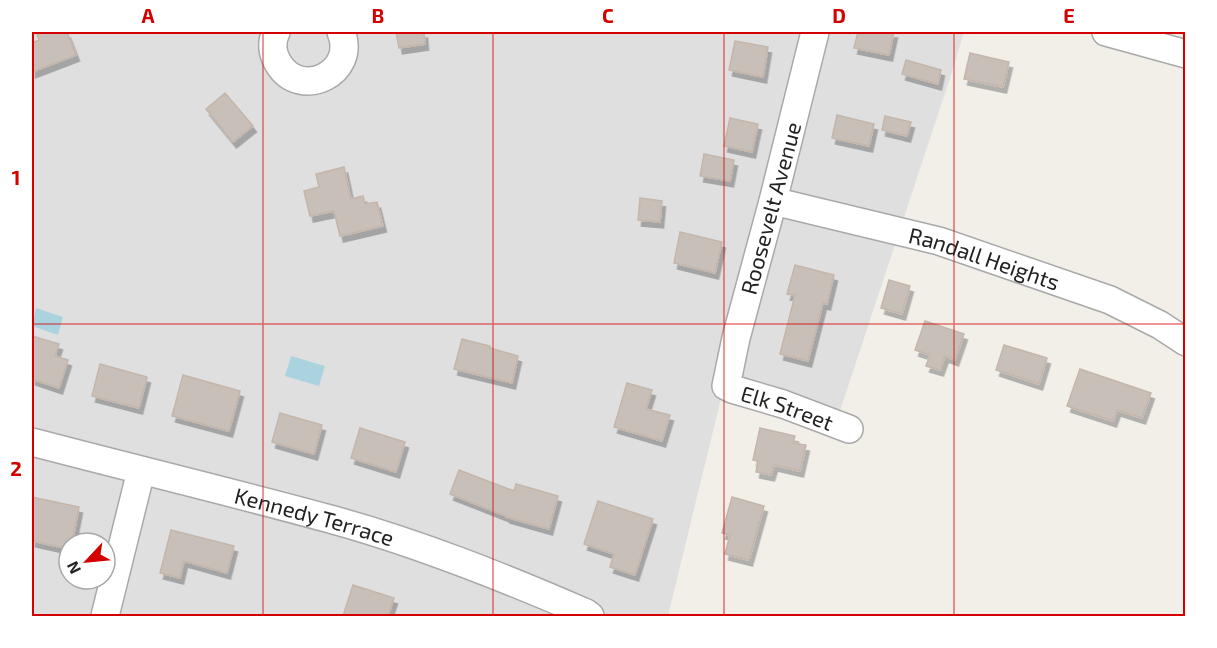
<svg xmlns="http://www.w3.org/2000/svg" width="1217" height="648" font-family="'Exo 2',sans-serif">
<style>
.residential{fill:#e0dfdf;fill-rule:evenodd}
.water{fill:#aad3df}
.building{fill:#c7bfb8;stroke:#c4b6ab;stroke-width:1.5;filter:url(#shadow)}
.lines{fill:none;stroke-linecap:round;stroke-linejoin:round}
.minor-casing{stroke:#a9a9a9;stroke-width:30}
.minor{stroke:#fff;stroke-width:27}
.grid{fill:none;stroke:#d40000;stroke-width:1.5;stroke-opacity:0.55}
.labels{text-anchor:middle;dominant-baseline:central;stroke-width:4.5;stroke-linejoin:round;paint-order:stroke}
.street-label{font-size:22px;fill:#222;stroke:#fff}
.neatline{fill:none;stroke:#d40000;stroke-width:2}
.grid-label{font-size:20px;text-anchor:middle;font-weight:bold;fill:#d40000}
</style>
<defs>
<filter id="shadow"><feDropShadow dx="3.5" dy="6" stdDeviation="0" flood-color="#0004"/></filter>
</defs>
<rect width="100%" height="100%" fill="#f2efe9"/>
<path class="residential" d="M 32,32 L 964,32 L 952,72 L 836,423 L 724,386 L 668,616 L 32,616 ZM 69,543 L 105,543 L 105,579 L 69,579 Z"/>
<path class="water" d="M 36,308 L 63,317 L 58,335 L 32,326 Z
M 291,356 L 325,366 L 319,386 L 285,376 Z"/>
<path class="building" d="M 36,32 L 67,32 L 76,55 L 32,72 L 32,43 L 39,40 Z
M 396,32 L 424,32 L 425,44 L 399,48 Z
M 858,32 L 894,32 L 889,55 L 854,48 Z
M 735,41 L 768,47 L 763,77 L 729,70 Z
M 970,53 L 1009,62 L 1003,87 L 964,79 Z
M 906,60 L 941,70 L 938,84 L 902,74 Z
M 225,93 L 253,126 L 233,142 L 206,109 Z
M 837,115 L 874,124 L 869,146 L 832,138 Z
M 885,116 L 911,122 L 907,136 L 882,130 Z
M 730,118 L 758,124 L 752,152 L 724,146 Z
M 704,154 L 734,160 L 730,181 L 700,176 Z
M 344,167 L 351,199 L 363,196 L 365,204 L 377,202 L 383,226 L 340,236 L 334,211 L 310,216 L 304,191 L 319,187 L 316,174 Z
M 640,198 L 662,201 L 660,222 L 638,220 Z
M 680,232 L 722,242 L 715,273 L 674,263 Z
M 795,265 L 834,275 L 827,304 L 823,303 L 808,361 L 780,354 L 795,295 L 787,294 Z
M 889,280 L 910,286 L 902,314 L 881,308 Z
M 925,321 L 964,334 L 955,360 L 945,356 L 940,370 L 926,366 L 930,355 L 915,350 Z
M 32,336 L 59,344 L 55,356 L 68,360 L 59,388 L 32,379 Z
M 462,339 L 490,346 L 490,348 L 518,356 L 512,383 L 454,369 Z
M 1004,345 L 1047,358 L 1039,384 L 996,370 Z
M 100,364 L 147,377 L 139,408 L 92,396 Z
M 1080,369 L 1151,393 L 1142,418 L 1117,410 L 1113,421 L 1067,406 Z
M 183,375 L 240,391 L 229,431 L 172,416 Z
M 627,383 L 652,390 L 646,409 L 670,415 L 662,441 L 614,427 Z
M 280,413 L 322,425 L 314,454 L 272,442 Z
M 360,428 L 405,442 L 396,472 L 351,458 Z
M 760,428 L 795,436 L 793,443 L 806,445 L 800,471 L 774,465 L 771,475 L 756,472 L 758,461 L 753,460 Z
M 459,470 L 514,491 L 516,484 L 558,496 L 549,529 L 506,517 L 506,516 L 450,494 Z
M 32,497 L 79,507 L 72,543 L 69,543 L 69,549 L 32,541 Z
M 732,497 L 764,506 L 749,560 L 725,554 L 730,535 L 722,533 Z
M 598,501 L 653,519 L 635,575 L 610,567 L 614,554 L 584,544 Z
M 171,530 L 234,546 L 227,573 L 184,561 L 180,578 L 160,573 Z
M 353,585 L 394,598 L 388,616 L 343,616 Z"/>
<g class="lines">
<defs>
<g id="minor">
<path d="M 276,32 C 271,42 272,53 278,63 C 300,101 358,73 341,32"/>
<path id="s1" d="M 815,32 L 773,201 L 736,338 L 726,386 L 732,389 L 783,404 L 849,429"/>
<path d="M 1106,32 L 1186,54"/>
<path id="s2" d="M 773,201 L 939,241 L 1110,300 L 1160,325 L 1186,342"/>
<path id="s3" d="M 32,442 C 131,468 231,492 330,519 C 418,543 503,577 586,613 L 590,616"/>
<path d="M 105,616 L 141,471"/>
</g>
</defs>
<use href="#minor" class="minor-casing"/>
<use href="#minor" class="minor"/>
</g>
<path class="grid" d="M 263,32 L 263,616M 493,32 L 493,616M 724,32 L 724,616M 954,32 L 954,616M 32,324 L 1186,324"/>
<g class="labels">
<g class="street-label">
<text transform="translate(770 208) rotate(-75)">Roosevelt Avenue</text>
<text stroke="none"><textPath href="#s2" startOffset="219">Randall Heights</textPath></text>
<text stroke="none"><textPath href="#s1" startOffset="430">Elk Street</textPath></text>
<text stroke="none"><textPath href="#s3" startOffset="292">Kennedy Terrace</textPath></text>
</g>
</g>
<rect width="1217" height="648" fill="none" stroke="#ffffff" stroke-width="66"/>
<g transform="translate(87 561) rotate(244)"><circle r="28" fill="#ffffff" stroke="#a7a7a7" stroke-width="1.5"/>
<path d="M0-4.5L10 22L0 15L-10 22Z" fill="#d40000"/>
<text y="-9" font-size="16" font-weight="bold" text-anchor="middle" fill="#222222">N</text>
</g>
<rect x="33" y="33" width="1151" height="582" class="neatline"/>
<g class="grid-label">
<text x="148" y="23">A</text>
<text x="378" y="23">B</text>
<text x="608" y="23">C</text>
<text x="839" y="23">D</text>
<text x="1069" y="23">E</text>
<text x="16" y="185">1</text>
<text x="16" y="476">2</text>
</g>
</svg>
